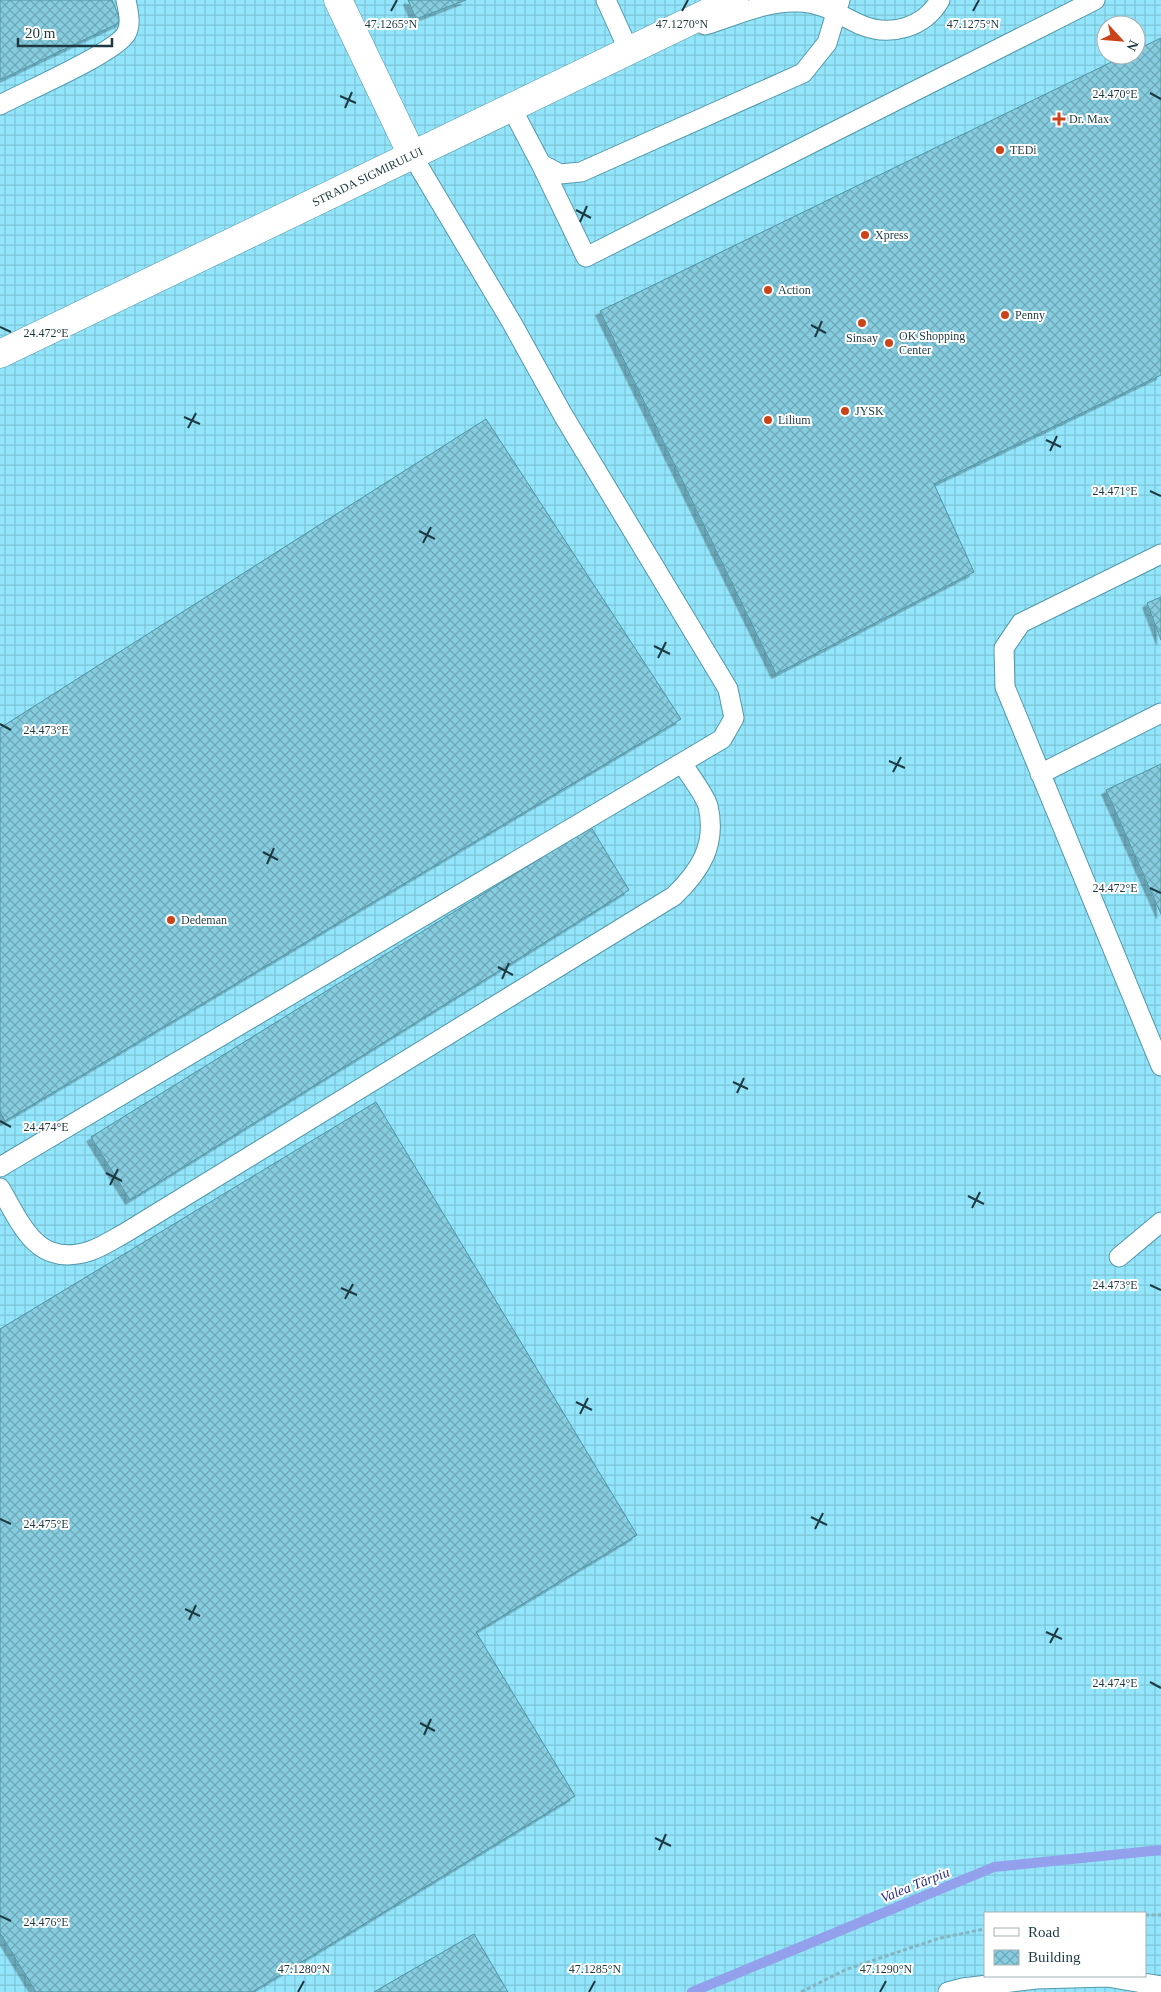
<svg xmlns="http://www.w3.org/2000/svg" width="1161" height="1992" font-family="'Times New Roman',serif">
<style>
.industrial{fill:url(#industrial-grid);fill-rule:evenodd}
.lines{fill:none;stroke-linecap:round;stroke-linejoin:round}
.stream{stroke:#93a0ec;stroke-width:10}
.building{fill:url(#building-cross-hatch);stroke:#4f95a7;filter:url(#shadow)}
.lane-casing{stroke:#5399aa;stroke-width:21}
.street-casing{stroke:#5399aa;stroke-width:29}
.secondary-casing{stroke:#5399aa;stroke-width:29}
.path{stroke:#85b4c1;stroke-width:3;stroke-dasharray:4 2.5;stroke-linecap:butt}
.lane{stroke:#fff;stroke-width:19}
.street{stroke:#fff;stroke-width:28}
.secondary{stroke:#fff;stroke-width:28}
.ticks{fill:none;stroke:#1d3a42;stroke-width:2}
.poi-dot{fill:#cb4318;stroke:#fff;stroke-width:2}
.labels{text-anchor:middle;dominant-baseline:central;stroke-width:4;stroke-linejoin:round;paint-order:stroke}
.poi-label{font-size:12px;fill:#1d3a42;stroke:#fff;text-anchor:start}
.street-label{font-size:12px;fill:#1d3a42;stroke:#fff}
.water-label{font-size:14px;font-style:italic;fill:#2d2e85;stroke:#fff}
.ticks-label{font-size:12px;text-anchor:middle;fill:#1d3a42;stroke:#fff;stroke-width:4;stroke-linejoin:round;paint-order:stroke}
</style>
<defs>
<pattern id="industrial-grid" width="8" height="8" patternUnits="userSpaceOnUse" patternTransform="scale(1.25)"><rect width="8" height="8" fill="#93e5fb"/><path d="M0 4h8M4 0v8" fill="none" stroke="#7ec5d8"/></pattern>
<pattern id="building-cross-hatch" width="8" height="8" patternUnits="userSpaceOnUse" patternTransform="scale(1.25)"><rect width="8" height="8" fill="#87cde0"/><path d="M0 0l8 8M0 8l8-8" fill="none" stroke="#6ea7b7"/></pattern>
<filter id="shadow"><feDropShadow dx="-4.5" dy="4.5" stdDeviation="0" flood-color="#0004"/></filter>
</defs>
<rect width="100%" height="100%" fill="#b2eaf9"/>
<path class="industrial" d="M 0,0 L 1161,0 L 1161,1992 L 0,1992 ZM 1106,25 L 1136,25 L 1136,55 L 1106,55 ZM 985,1913 L 1145,1913 L 1145,1976 L 985,1976 Z"/>
<g class="lines">
<path class="stream" d="M 692,1992 L 994,1867 L 1161,1850"/>
</g>
<path class="building" d="M 0,0 L 112,0 L 121,22 L 0,80 Z
M 408,0 L 466,0 L 416,19 Z
M 1161,38 L 1161,375 L 934,484 L 974,572 L 776,674 L 600,311 L 1126,55 L 1136,55 L 1136,50 Z
M 486,419 L 681,719 L 5,1121 L 0,1112 L 0,728 Z
M 1161,597 L 1161,640 L 1147,603 Z
M 1161,764 L 1161,914 L 1106,790 Z
M 591,827 L 629,890 L 130,1200 L 91,1137 Z
M 376,1102 L 637,1535 L 476,1632 L 575,1796 L 252,1992 L 36,1992 L 0,1933 L 0,1329 Z
M 474,1934 L 508,1992 L 374,1992 Z"/>
<g class="lines">
<defs>
<path id="lane" d="M 606,0 L 629,51
M 705,25 C 735,16 765,1 797,2 C 822,2 839,15 861,25 C 890,37 924,28 940,0
M 0,105 C 24,92 115,53 126,34 C 132,24 128,11 126,0
M 511,107 L 541,164 L 560,174 L 581,172 L 803,73 L 827,43 L 840,0
M 541,164 L 586,257 L 1095,0
M 1161,554 L 1021,623 L 1004,648 L 1005,687 L 1161,1066
M 1040,774 L 1161,713
M 0,1167 L 722,739 L 734,718 L 728,689 L 563,415 L 512,323 L 412,155
M 0,1188 C 23,1227 37,1268 90,1251 C 102,1247 114,1239 125,1233 L 674,896 C 700,871 717,845 708,806 C 704,793 689,775 682,763
M 1119,1257 L 1161,1222
M 948,1992 L 963,1988 L 1036,1979 L 1107,1977 L 1161,1986"/>
<path id="street" d="M 338,0 L 412,155"/>
<g id="secondary">
<path id="s1" d="M 0,354 L 734,0"/>
</g>
</defs>
<use href="#lane" class="lane-casing"/>
<use href="#street" class="street-casing"/>
<use href="#secondary" class="secondary-casing"/>
<path class="path" d="M 1145,1915 L 1161,1915
M 801,1992 L 847,1969 L 940,1938 L 985,1929"/>
<use href="#lane" class="lane"/>
<use href="#street" class="street"/>
<use href="#secondary" class="secondary"/>
</g>
<path class="ticks" d="M 391,11 L 397,0M 682,11 L 688,0M 973,11 L 979,0M 1150,93 L 1161,99M 340,96 L 356,103M 345,108 L 352,92M 576,210 L 591,218M 580,222 L 587,206M 811,325 L 826,333M 0,327 L 11,332M 815,337 L 822,321M 184,417 L 200,424M 188,428 L 196,413M 1046,440 L 1061,447M 1050,451 L 1057,436M 1150,491 L 1161,496M 419,531 L 435,539M 423,543 L 431,527M 654,646 L 670,654M 658,658 L 666,642M 0,724 L 11,730M 889,761 L 905,768M 893,772 L 901,757M 263,852 L 278,860M 267,864 L 274,848M 1150,888 L 1161,893M 498,967 L 513,975M 502,979 L 509,963M 733,1082 L 748,1089M 737,1093 L 744,1078M 0,1121 L 11,1127M 106,1173 L 122,1181M 110,1185 L 118,1169M 968,1196 L 984,1204M 972,1208 L 980,1192M 1150,1285 L 1161,1290M 341,1288 L 357,1295M 345,1299 L 353,1284M 576,1402 L 592,1410M 580,1414 L 588,1398M 811,1517 L 827,1525M 0,1519 L 11,1524M 815,1529 L 823,1513M 185,1609 L 200,1616M 189,1620 L 196,1605M 1046,1632 L 1062,1639M 1050,1643 L 1058,1628M 1150,1682 L 1161,1688M 420,1723 L 435,1731M 424,1735 L 431,1719M 655,1838 L 671,1846M 659,1850 L 666,1834M 0,1916 L 11,1921M 298,1992 L 304,1981M 589,1992 L 595,1981M 880,1992 L 886,1981"/>
<g class="poi-dot">
<path d="M1056.5 111.5h5v5h5v5h-5v5h-5v-5h-5v-5h5z"/>
<circle cx="1000" cy="150" r="5"/>
<circle cx="865" cy="235" r="5"/>
<circle cx="768" cy="290" r="5"/>
<circle cx="1005" cy="315" r="5"/>
<circle cx="862" cy="323" r="5"/>
<circle cx="889" cy="343" r="5"/>
<circle cx="845" cy="411" r="5"/>
<circle cx="768" cy="420" r="5"/>
<circle cx="171" cy="920" r="5"/>
</g>
<g class="labels">
<g class="poi-label">
<text x="1069" y="119">Dr. Max</text>
<text x="1010" y="150">TEDi</text>
<text x="875" y="235">Xpress</text>
<text x="778" y="290">Action</text>
<text x="1015" y="315">Penny</text>
<text x="899" y="336">OK Shopping<tspan x="899" dy="14">Center</tspan></text>
<text x="862" y="338" text-anchor="middle">Sinsay</text>
<text x="855" y="411">JYSK</text>
<text x="778" y="420">Lilium</text>
<text x="181" y="920">Dedeman</text>
</g>
<g class="street-label">
<text stroke="none"><textPath href="#s1" startOffset="408">STRADA SIGMIRULUI</textPath></text>
</g>
<g class="water-label">
<text transform="translate(915 1885) rotate(-22)">Valea Tărpiu</text>
</g>
</g>
<g class="ticks-label">
<text x="682" y="28">47.1270°N</text>
<text x="391" y="28">47.1265°N</text>
<text x="973" y="28">47.1275°N</text>
<text x="1115" y="98">24.470°E</text>
<text x="46" y="337">24.472°E</text>
<text x="1115" y="495">24.471°E</text>
<text x="46" y="734">24.473°E</text>
<text x="1115" y="892">24.472°E</text>
<text x="46" y="1131">24.474°E</text>
<text x="1115" y="1289">24.473°E</text>
<text x="46" y="1528">24.475°E</text>
<text x="1115" y="1687">24.474°E</text>
<text x="46" y="1926">24.476°E</text>
<text x="304" y="1973">47.1280°N</text>
<text x="595" y="1973">47.1285°N</text>
<text x="886" y="1973">47.1290°N</text>
</g>
<rect x="984" y="1912" width="162" height="65" fill="#ffffff" stroke="#a5b0b3"/>
<rect x="994" y="1928" width="25" height="8" fill="#ffffff" stroke="#a5b0b3"/>
<text x="1028" y="1937" font-size="15" fill="#1d3a42">Road</text>
<rect x="994" y="1950" width="25" height="15" fill="url(#building-cross-hatch)" stroke="#a5b0b3"/>
<text x="1028" y="1962" font-size="15" fill="#1d3a42">Building</text>
<g transform="translate(1121 40) rotate(116)"><circle r="24" fill="#ffffff" stroke="#a5b0b3"/>
<path d="M0-4L9 19L0 12L-9 19Z" fill="#cb4318"/>
<text y="-8" font-size="14" font-weight="bold" text-anchor="middle" fill="#1d3a42">N</text>
</g>
<path d="M18 38v8h94v-8" fill="none" stroke="#1d3a42" stroke-width="2.5"/>
<text x="25" y="38" font-size="15" fill="#1d3a42" stroke="#ffffff" stroke-width="4" paint-order="stroke">20 m</text>
</svg>
